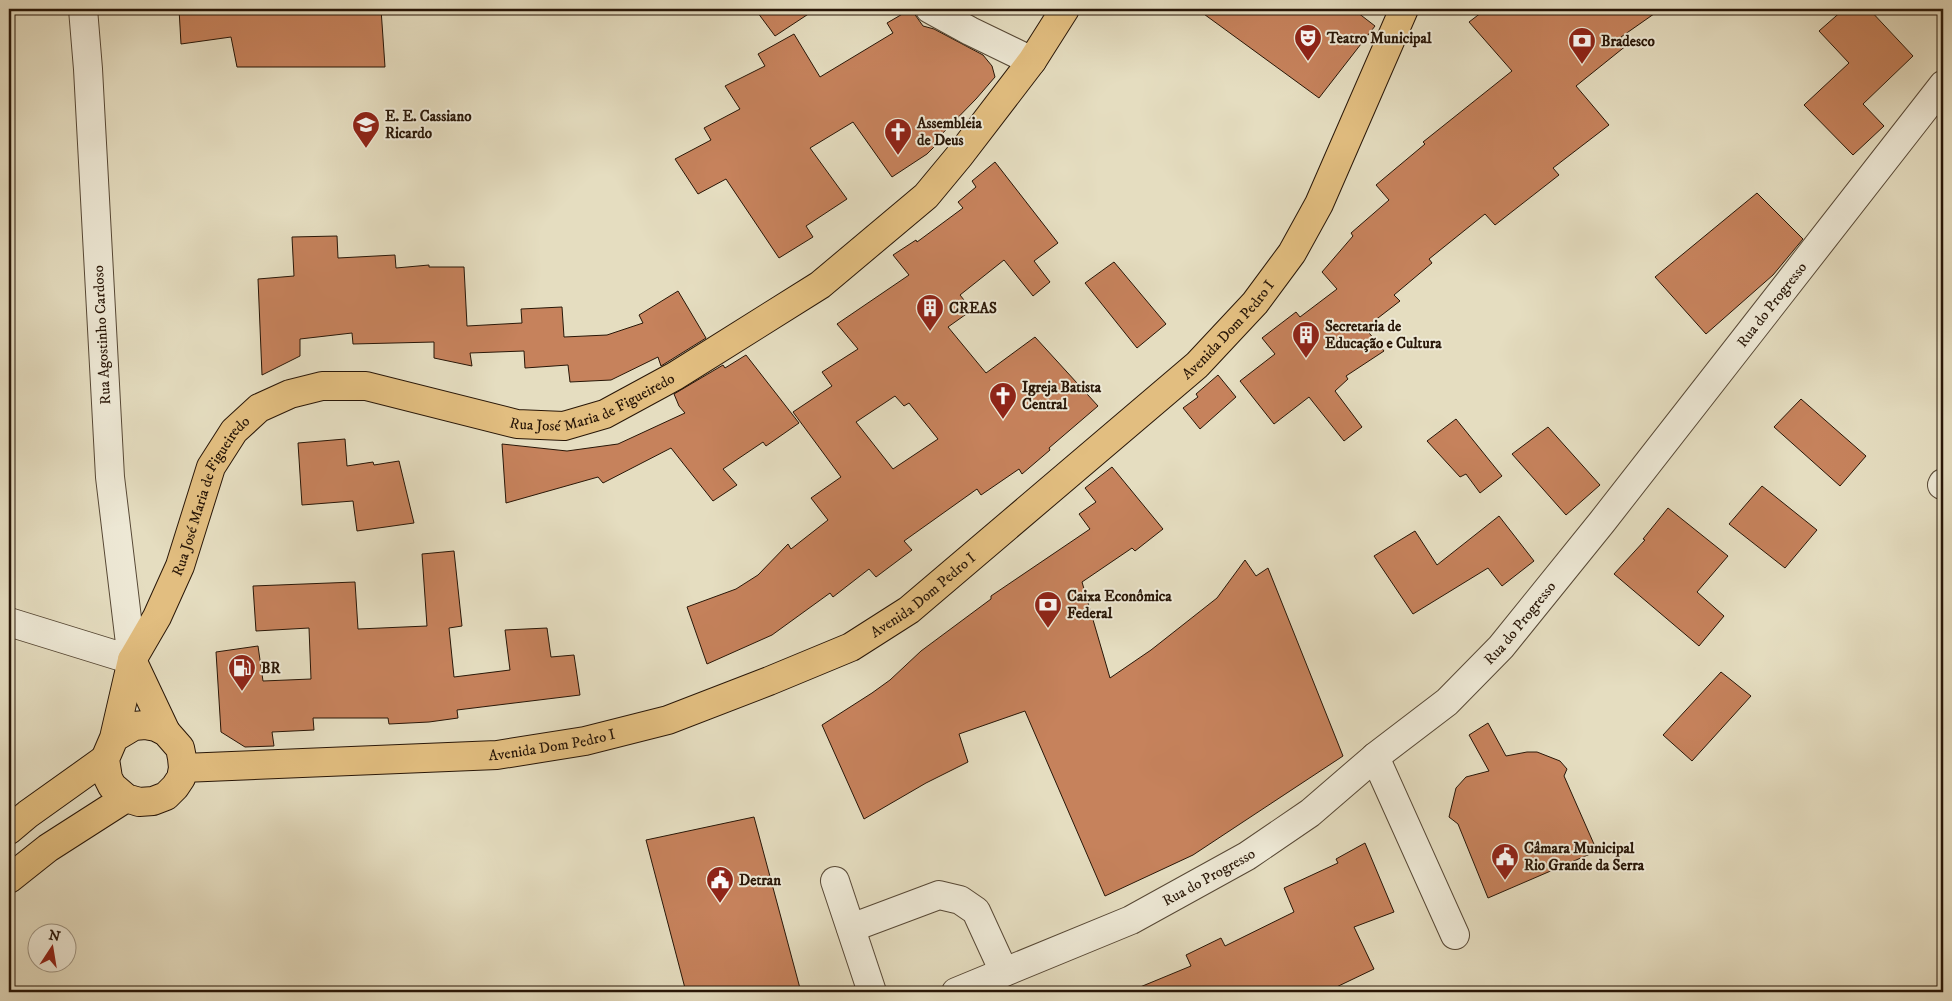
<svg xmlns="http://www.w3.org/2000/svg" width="1952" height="1001" font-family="'IM FELL DW Pica',serif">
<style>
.building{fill:#c6825c;stroke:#281607;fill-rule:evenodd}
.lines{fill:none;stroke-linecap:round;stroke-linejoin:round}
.minor-casing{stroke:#574835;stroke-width:30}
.major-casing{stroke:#281607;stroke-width:30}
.minor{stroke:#eee9d6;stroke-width:28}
.major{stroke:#e2be80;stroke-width:28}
.labels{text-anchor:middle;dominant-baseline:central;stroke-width:4;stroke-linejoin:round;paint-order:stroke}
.poi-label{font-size:15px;font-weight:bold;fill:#281607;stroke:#eee9d6;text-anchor:start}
.street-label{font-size:15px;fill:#281607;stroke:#eee9d6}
</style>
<rect width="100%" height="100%" fill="#e5ddc0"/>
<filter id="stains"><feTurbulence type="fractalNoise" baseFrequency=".004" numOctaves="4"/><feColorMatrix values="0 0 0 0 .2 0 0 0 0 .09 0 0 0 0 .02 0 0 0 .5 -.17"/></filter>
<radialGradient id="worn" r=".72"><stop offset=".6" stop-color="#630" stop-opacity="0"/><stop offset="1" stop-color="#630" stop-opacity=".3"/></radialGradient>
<path class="building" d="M 179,9 L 381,9 L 385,67 L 237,67 L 231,37 L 181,44 Z
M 755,9 L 816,9 L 775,36 Z
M 911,9 L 923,26 L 934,29 L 983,55 L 992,66 L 995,77 L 976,99 L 937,139 L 939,142 L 927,154 L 892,177 L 853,122 L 810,148 L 847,199 L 806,226 L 813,237 L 779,258 L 726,179 L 698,194 L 675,159 L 711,140 L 704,128 L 740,109 L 725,86 L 765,66 L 758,54 L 794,34 L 820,77 L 893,33 L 887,23 Z
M 1197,9 L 1353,9 L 1375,26 L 1319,98 Z
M 1486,9 L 1661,9 L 1621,37 L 1627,45 L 1576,86 L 1609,125 L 1553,168 L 1559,175 L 1495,225 L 1485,214 L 1429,259 L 1432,263 L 1394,295 L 1400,301 L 1365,328 L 1384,351 L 1346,376 L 1348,379 L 1335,391 L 1362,427 L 1344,441 L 1309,397 L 1274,424 L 1240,381 L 1275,354 L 1262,338 L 1296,312 L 1300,317 L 1337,289 L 1322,272 L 1353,236 L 1351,233 L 1389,200 L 1376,185 L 1425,144 L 1423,142 L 1512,71 L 1469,22 Z
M 1844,9 L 1869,9 L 1913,56 L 1863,104 L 1884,126 L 1853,155 L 1804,105 L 1849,63 L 1819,31 Z
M 995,162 L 1058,243 L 1034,261 L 1050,282 L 1033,296 L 1004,260 L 960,295 L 972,310 L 948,327 L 986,373 L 1035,337 L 1098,406 L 1049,448 L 1050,450 L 1022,474 L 1019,469 L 981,495 L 977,489 L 904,541 L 912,550 L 876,577 L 869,569 L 833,597 L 830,593 L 772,635 L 707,664 L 687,607 L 736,589 L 758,575 L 788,544 L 791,549 L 828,520 L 811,498 L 841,477 L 793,412 L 832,386 L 822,372 L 858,349 L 837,324 L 909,275 L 893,255 L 916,240 L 917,242 L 963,208 L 958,202 L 976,187 L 972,181 ZM 895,396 L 904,406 L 909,403 L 938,439 L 893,469 L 856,422 Z
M 1757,193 L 1803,239 L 1773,275 L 1706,334 L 1655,277 Z
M 337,236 L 338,258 L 395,255 L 396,268 L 429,265 L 429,267 L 464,267 L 467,326 L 522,323 L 521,309 L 562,307 L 564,337 L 607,335 L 643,323 L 639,315 L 678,291 L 706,338 L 661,366 L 658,357 L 611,380 L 570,382 L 568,365 L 525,368 L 524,351 L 470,353 L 472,366 L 434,358 L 434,342 L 353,344 L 352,333 L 300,339 L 300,356 L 262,375 L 258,279 L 294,276 L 292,237 Z
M 1114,262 L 1166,324 L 1137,348 L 1085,283 Z
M 746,355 L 799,423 L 766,446 L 763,442 L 723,469 L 737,485 L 713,501 L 671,448 L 603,483 L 598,477 L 506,503 L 502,444 L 567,451 L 618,444 L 685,413 L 679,406 L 674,394 L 723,365 L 725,368 Z
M 1218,375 L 1236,397 L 1200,429 L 1183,408 L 1198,397 L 1196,394 Z
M 1801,399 L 1866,456 L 1840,486 L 1774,427 Z
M 1456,419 L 1502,476 L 1480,493 L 1466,474 L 1460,477 L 1427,441 Z
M 1548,427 L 1600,485 L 1566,515 L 1512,454 Z
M 345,439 L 347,466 L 373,462 L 374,465 L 399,461 L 414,523 L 357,531 L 353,501 L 302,505 L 298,443 Z
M 1112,467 L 1163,529 L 1135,551 L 1132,548 L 1082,582 L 1110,678 L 1151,650 L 1217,598 L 1245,560 L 1256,576 L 1268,568 L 1343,756 L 1193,855 L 1105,896 L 1025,711 L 959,734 L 968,762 L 926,783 L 864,819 L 822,725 L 872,693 L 890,680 L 921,651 L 991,599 L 991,596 L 1090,529 L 1079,514 L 1096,502 L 1085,488 Z
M 1762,486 L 1817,530 L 1785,568 L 1729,524 Z
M 1668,508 L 1728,556 L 1697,592 L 1724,616 L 1699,646 L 1614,574 L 1645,540 L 1643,539 Z
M 1499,516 L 1534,561 L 1502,586 L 1488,568 L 1413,614 L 1374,556 L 1415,531 L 1437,565 Z
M 454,551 L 462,626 L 449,628 L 454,677 L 510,670 L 505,630 L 547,628 L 551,657 L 574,655 L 580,695 L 457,710 L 458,718 L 429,722 L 389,724 L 388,718 L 313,718 L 314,730 L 272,732 L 274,746 L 245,747 L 221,732 L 216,652 L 258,646 L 263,681 L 311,679 L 309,628 L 256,631 L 253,586 L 355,582 L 358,629 L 427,626 L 422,554 Z
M 1721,672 L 1751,696 L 1692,761 L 1663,735 Z
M 1488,723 L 1506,756 L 1527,752 L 1537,752 L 1560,761 L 1567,769 L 1564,776 L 1597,851 L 1488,898 L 1458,824 L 1449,817 L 1456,788 L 1466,777 L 1489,771 L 1469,735 Z
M 754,817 L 801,992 L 686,992 L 646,840 Z
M 1365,843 L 1394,912 L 1354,927 L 1374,969 L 1326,992 L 1128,992 L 1191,966 L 1186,955 L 1221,938 L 1225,946 L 1294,912 L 1284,888 L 1338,863 L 1336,859 Z"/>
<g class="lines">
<defs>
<g id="minor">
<path d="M 930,9 L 970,31 L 1032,61"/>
<path d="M 1942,485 L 1943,483"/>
<path d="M 9,622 L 132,660 L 110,477 L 88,69 L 83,9"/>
<path d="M 1375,757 L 1455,935"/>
<path d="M 835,881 L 872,992"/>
<path d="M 851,928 L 939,895 L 960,900 L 976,911 L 1004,972"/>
<path id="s1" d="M 956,992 L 1131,920 L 1247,856 L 1310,813 L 1375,757 L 1447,702 L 1501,647 L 1602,522 L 1943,85"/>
</g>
<g id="major">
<path d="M 132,660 L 166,732"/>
<path id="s2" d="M 114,738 L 134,726 L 145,725 L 156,727 L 166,732 L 180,748 L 182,758 L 183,768 L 181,778 L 175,787 L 166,796 L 153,801 L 139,802 L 126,798 L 112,786 L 108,778 L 105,759 L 114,738 L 132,660 L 157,617 L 180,566 L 211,467 L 234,431 L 259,408 L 290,394 L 322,386 L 366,386 L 517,424 L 564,426 L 605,414 L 675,376 L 820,285 L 926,196 L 960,155 L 1032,61 L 1065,9"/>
<path id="s3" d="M 183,768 L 497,755 L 585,741 L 668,720 L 769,681 L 851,647 L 909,610 L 1197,365 L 1255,303 L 1292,253 L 1319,204 L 1404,9"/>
<path d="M 9,830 L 28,814 L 105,759"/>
<path d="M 9,879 L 48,848 L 126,798"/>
</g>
</defs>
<use href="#minor" class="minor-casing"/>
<use href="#major" class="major-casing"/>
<use href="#minor" class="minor"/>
<use href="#major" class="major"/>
</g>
<defs>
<symbol id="theatre-pin" viewBox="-11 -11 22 30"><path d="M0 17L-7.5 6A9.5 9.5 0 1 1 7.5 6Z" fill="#8f2418" stroke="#eee9d6"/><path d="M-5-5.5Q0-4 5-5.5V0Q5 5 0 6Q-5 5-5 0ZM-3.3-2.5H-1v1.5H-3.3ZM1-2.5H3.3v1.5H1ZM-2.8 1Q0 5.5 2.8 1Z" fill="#fff"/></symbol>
<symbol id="bank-pin" viewBox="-11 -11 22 30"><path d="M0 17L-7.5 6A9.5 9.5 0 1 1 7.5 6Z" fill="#8f2418" stroke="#eee9d6"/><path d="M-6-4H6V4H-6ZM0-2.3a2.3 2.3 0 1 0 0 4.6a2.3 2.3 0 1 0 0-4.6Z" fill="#fff"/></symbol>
<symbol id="school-pin" viewBox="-11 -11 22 30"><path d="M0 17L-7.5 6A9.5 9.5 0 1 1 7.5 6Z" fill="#8f2418" stroke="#eee9d6"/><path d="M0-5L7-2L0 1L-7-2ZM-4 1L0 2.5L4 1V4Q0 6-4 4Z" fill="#fff"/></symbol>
<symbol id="church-pin" viewBox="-11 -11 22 30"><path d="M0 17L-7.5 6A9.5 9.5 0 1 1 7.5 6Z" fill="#8f2418" stroke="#eee9d6"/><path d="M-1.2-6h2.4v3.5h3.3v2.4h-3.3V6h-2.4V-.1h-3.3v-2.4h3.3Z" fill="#fff"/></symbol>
<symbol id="building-pin" viewBox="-11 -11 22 30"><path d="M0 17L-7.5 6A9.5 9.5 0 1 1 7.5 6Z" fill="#8f2418" stroke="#eee9d6"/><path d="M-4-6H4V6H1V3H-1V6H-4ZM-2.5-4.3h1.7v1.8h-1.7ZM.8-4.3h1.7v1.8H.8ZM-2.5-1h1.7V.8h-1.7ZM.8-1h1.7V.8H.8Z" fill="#fff"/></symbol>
<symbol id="fuel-pin" viewBox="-11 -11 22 30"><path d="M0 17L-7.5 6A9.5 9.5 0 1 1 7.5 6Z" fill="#8f2418" stroke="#eee9d6"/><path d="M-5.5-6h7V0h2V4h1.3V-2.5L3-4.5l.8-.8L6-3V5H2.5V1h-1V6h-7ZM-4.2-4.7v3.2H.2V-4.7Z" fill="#fff"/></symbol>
<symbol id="civic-pin" viewBox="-11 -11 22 30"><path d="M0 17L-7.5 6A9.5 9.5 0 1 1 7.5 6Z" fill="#8f2418" stroke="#eee9d6"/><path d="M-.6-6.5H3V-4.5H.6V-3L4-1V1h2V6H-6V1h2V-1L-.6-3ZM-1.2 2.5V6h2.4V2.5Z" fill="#fff"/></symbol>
</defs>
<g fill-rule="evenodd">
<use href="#theatre-pin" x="1292" y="22" width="32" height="43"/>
<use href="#bank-pin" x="1566" y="25" width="32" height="43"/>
<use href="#school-pin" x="350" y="109" width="32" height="43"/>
<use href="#church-pin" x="882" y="116" width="32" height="43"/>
<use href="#building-pin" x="914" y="292" width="32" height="43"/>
<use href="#building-pin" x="1290" y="319" width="32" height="43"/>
<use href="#church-pin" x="987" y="380" width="32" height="43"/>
<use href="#bank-pin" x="1032" y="589" width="32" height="43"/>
<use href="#fuel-pin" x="226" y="652" width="32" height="43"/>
<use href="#civic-pin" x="1489" y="841" width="32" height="43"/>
<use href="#civic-pin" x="704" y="864" width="32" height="43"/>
</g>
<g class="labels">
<g class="poi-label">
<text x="1327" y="38">Teatro Municipal</text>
<text x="1601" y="41">Bradesco</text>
<text x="385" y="116">E. E. Cassiano<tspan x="385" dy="17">Ricardo</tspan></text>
<text x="917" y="123">Assembleia<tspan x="917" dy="17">de Deus</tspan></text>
<text x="949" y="308">CREAS</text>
<text x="1325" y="326">Secretaria de<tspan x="1325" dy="17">Educação e Cultura</tspan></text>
<text x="1022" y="387">Igreja Batista<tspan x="1022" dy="17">Central</tspan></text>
<text x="1067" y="596">Caixa Econômica<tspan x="1067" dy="17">Federal</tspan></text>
<text x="261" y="668">BR</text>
<text x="1524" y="848">Câmara Municipal<tspan x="1524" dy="17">Rio Grande da Serra</tspan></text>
<text x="739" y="880">Detran</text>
</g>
<g class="street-label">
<text stroke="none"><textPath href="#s1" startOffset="1088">Rua do Progresso</textPath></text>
<text stroke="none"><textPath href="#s3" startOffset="1180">Avenida Dom Pedro I</textPath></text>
<text transform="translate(102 335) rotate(-93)">Rua Agostinho Cardoso</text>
<text stroke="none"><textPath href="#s2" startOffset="956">Rua José Maria de Figueiredo</textPath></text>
<text stroke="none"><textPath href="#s2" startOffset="506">Rua José Maria de Figueiredo</textPath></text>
<text stroke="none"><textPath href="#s3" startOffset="775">Avenida Dom Pedro I</textPath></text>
<text stroke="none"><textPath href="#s1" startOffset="682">Rua do Progresso</textPath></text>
<text stroke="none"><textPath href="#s3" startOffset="370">Avenida Dom Pedro I</textPath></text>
<text stroke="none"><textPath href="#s1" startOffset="278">Rua do Progresso</textPath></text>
</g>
</g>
<rect width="1952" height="1001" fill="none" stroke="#e5ddc0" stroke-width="30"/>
<rect x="10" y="10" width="1932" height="981" fill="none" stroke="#281607" stroke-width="2.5"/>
<rect x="15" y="15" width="1922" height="971" fill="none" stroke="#281607"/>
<g transform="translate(52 948) rotate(12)"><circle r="24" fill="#eee9d6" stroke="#9f9583"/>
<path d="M0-4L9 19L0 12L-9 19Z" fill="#8f2418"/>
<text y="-8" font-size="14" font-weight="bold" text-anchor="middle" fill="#281607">N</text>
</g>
<rect width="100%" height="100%" filter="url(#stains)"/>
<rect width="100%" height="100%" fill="url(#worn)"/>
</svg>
